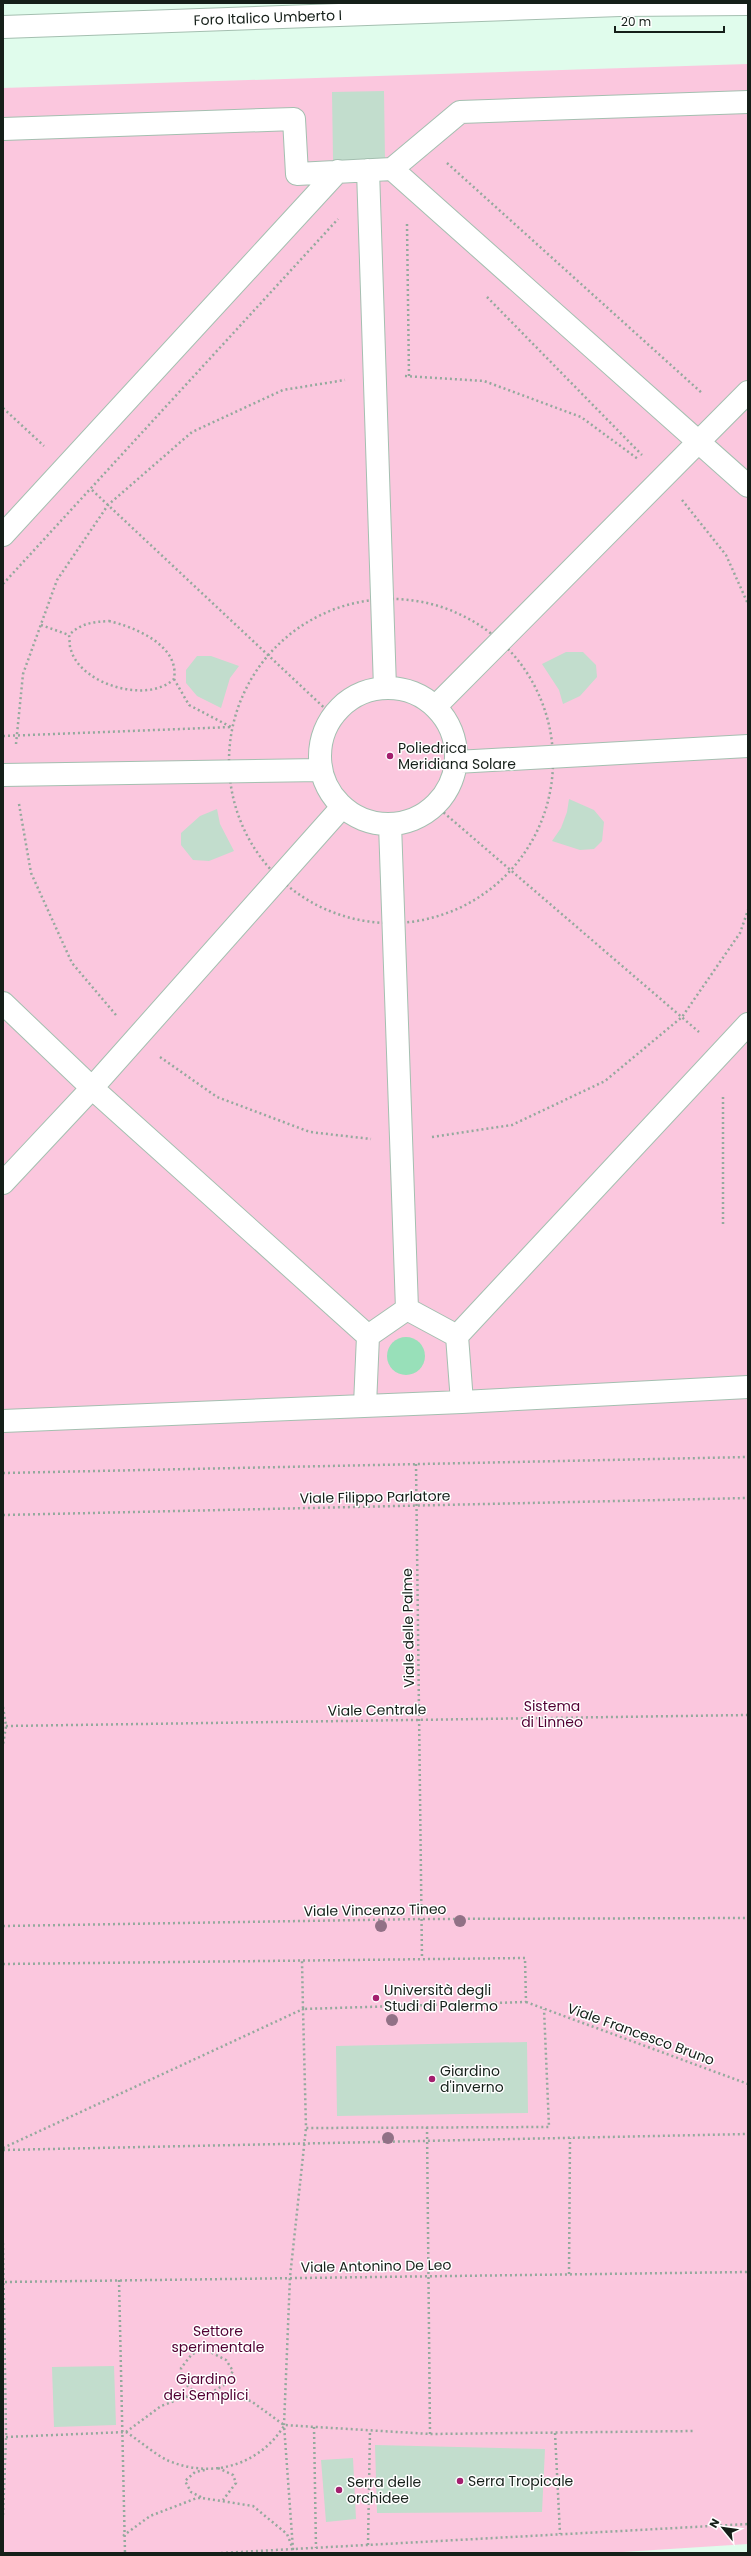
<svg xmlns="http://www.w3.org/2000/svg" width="751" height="2556" font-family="Poppins,sans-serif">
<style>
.green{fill:#fbc7de}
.water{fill:#98e0b9}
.building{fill:#c2ddcd}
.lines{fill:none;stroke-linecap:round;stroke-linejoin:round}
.minor-casing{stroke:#a4bfb0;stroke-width:24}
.major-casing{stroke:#a4bfb0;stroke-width:24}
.path{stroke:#94a99d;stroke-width:2.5;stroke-dasharray:2 3;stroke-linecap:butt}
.minor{stroke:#fff;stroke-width:22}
.major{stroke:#fff;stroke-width:22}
.tree{fill:#917186}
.poi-dot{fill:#a31f6e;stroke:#fff;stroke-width:1.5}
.labels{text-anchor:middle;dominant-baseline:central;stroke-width:3;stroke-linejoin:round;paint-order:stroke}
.street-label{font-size:14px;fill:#151f19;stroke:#fff}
.poi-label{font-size:14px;fill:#151f19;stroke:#fff;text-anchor:start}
.park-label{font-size:14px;fill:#510033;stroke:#fff}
</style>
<rect width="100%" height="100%" fill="#e0fcec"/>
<path class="green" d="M 748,64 L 748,2544 L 607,2553 L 3,2553 L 3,88 Z"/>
<path class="water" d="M387 1356a19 19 0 1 1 38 0a19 19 0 1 1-38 0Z"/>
<path class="building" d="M 384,91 L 385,160 L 333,160 L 332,92 Z
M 566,652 L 583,652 L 596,665 L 597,677 L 580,696 L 563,704 L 559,690 L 542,664 Z
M 197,656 L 211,656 L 239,666 L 230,678 L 221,708 L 197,696 L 186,683 L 186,670 Z
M 569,799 L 594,810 L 604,822 L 602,841 L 594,849 L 580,850 L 552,841 L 561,828 L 567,812 Z
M 217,809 L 220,824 L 234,851 L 209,861 L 193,860 L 181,845 L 181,833 L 200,816 Z
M 527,2042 L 528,2113 L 337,2116 L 336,2046 Z
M 114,2366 L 116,2425 L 54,2427 L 52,2367 Z
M 375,2445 L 545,2449 L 542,2512 L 377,2513 Z
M 353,2458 L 356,2519 L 326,2522 L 321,2460 Z"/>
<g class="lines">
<defs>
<path id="minor" d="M 3,129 L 294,119 L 297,174 L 392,169 L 460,112 L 748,102
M 392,169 L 748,486
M 368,170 L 385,688
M 3,535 L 338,171
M320 756a68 68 0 1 1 136 0a68 68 0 1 1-136 0Z
M 436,706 L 748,392
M 456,762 L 748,746
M 3,775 L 321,770
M 390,824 L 407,1309
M 3,1003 L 92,1088 L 368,1336
M 3,1183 L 92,1088 L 342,807
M 457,1336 L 748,1024
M 365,1405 L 368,1336 L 407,1309 L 457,1336 L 462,1402
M 3,1421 L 462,1402 L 748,1387"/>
<g id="major">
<path id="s1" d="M 3,27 L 620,5 L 748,4"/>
</g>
</defs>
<use href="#minor" class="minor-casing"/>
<use href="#major" class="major-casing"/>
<path class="path" d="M 447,163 L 703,394
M 407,224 L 409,377
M 487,297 L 642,455
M 405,376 L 484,381 L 581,417 L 638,459
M 3,408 L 44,446
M 92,490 L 333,716
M 682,500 L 726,555 L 748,604
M 3,584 L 338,219
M229 761a162 162 0 1 1 324 0a162 162 0 1 1-324 0Z
M 109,621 C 134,627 180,645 174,679 C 148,704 81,685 71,650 C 69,646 70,640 69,635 C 81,623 93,622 109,621 Z
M 41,625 L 69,635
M 174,679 L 189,705 L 231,727
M 3,736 L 232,727
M 16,744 L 23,674 L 57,580 L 108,505 L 192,432 L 283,390 L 345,380
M 19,804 L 31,873 L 72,963 L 116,1015
M 436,806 L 699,1032
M 160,1057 L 217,1097 L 310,1132 L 371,1139
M 723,1097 L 723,1225
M 432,1137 L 512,1125 L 605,1081 L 682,1017 L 740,933 L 748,910
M 416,1464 L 422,1959
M 3,1473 L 748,1457
M 3,1515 L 748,1498
M 3,1707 L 6,1726 L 3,1745
M 6,1726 L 748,1715
M 3,1926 L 421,1919 L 748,1918
M 3,1964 L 525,1958 L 526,2002 L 303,2009 L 302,1961
M 526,2002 L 748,2084
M 427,2127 L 430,2434
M 3,2148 L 303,2009 L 306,2128 L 549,2127 L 544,2009
M 3,2150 L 748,2134
M 3,2243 L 6,2437 L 3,2516
M 569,2274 L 570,2138
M 119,2280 L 125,2553
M 5,2282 L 748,2272
M 196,2393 L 182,2381 L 181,2368 L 192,2354 L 206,2350 L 226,2360 L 233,2371 L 224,2385 L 210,2393
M 314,2427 L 316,2548
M 126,2432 C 140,2441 154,2454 169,2461 C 213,2479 259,2465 284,2426
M 555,2433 L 560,2534
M 6,2437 L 126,2432 L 161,2406 L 202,2391 L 251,2401 L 284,2425 L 430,2434 L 694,2431
M 218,2468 L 233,2475 L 236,2483 L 223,2500
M 201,2497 L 191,2492 L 185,2481 L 195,2472 L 205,2470
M 123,2536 L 150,2516 L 197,2498 L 202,2498 L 253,2506 L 287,2534 L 293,2549 L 284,2425 L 290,2277 L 306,2128
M 368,2545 L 370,2430
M 221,2553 L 748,2524"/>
<use href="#minor" class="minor"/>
<use href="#major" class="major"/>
</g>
<g class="tree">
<circle cx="460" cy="1921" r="6"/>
<circle cx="381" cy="1926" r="6"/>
<circle cx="392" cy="2020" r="6"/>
<circle cx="388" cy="2138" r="6"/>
</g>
<g class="poi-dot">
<circle cx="390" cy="756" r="4"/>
<circle cx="376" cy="1998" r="4"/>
<circle cx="432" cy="2079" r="4"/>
<circle cx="460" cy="2481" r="4"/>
<circle cx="339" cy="2490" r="4"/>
</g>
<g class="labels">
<g class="street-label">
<text stroke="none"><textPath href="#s1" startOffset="265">Foro Italico Umberto I</textPath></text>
<text transform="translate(375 1497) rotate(-1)">Viale Filippo Parlatore</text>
<text transform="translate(408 1628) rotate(-91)">Viale delle Palme</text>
<text transform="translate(377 1710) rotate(-1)">Viale Centrale</text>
<text transform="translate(375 1910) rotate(-1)">Viale Vincenzo Tineo</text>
<text transform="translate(641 2034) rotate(20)">Viale Francesco Bruno</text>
<text transform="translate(376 2266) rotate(-1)">Viale Antonino De Leo</text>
</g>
<g class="poi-label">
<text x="398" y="748">Poliedrica<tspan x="398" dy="16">Meridiana Solare</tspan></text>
<text x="384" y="1990">Università degli<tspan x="384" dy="16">Studi di Palermo</tspan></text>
<text x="440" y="2071">Giardino<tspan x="440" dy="16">d'inverno</tspan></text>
<text x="468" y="2481">Serra Tropicale</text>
<text x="347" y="2482">Serra delle<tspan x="347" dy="16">orchidee</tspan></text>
</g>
<g class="park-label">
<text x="552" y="1706">Sistema<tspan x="552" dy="16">di Linneo</tspan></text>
<text x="218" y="2331">Settore<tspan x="218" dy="16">sperimentale</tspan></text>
<text x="206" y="2379">Giardino<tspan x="206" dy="16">dei Semplici</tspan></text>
</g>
</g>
<rect width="751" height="2556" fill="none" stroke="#151f19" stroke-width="8"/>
<g transform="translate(723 2528) rotate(299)" stroke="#ffffff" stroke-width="3" paint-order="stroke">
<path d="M0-3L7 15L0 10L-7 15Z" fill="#151f19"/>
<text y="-6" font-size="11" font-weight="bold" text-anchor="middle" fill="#151f19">N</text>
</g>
<path d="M615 26v6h109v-6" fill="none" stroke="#151f19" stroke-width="2"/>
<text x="621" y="26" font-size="12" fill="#151f19" stroke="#ffffff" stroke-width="3" paint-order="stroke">20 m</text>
</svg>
